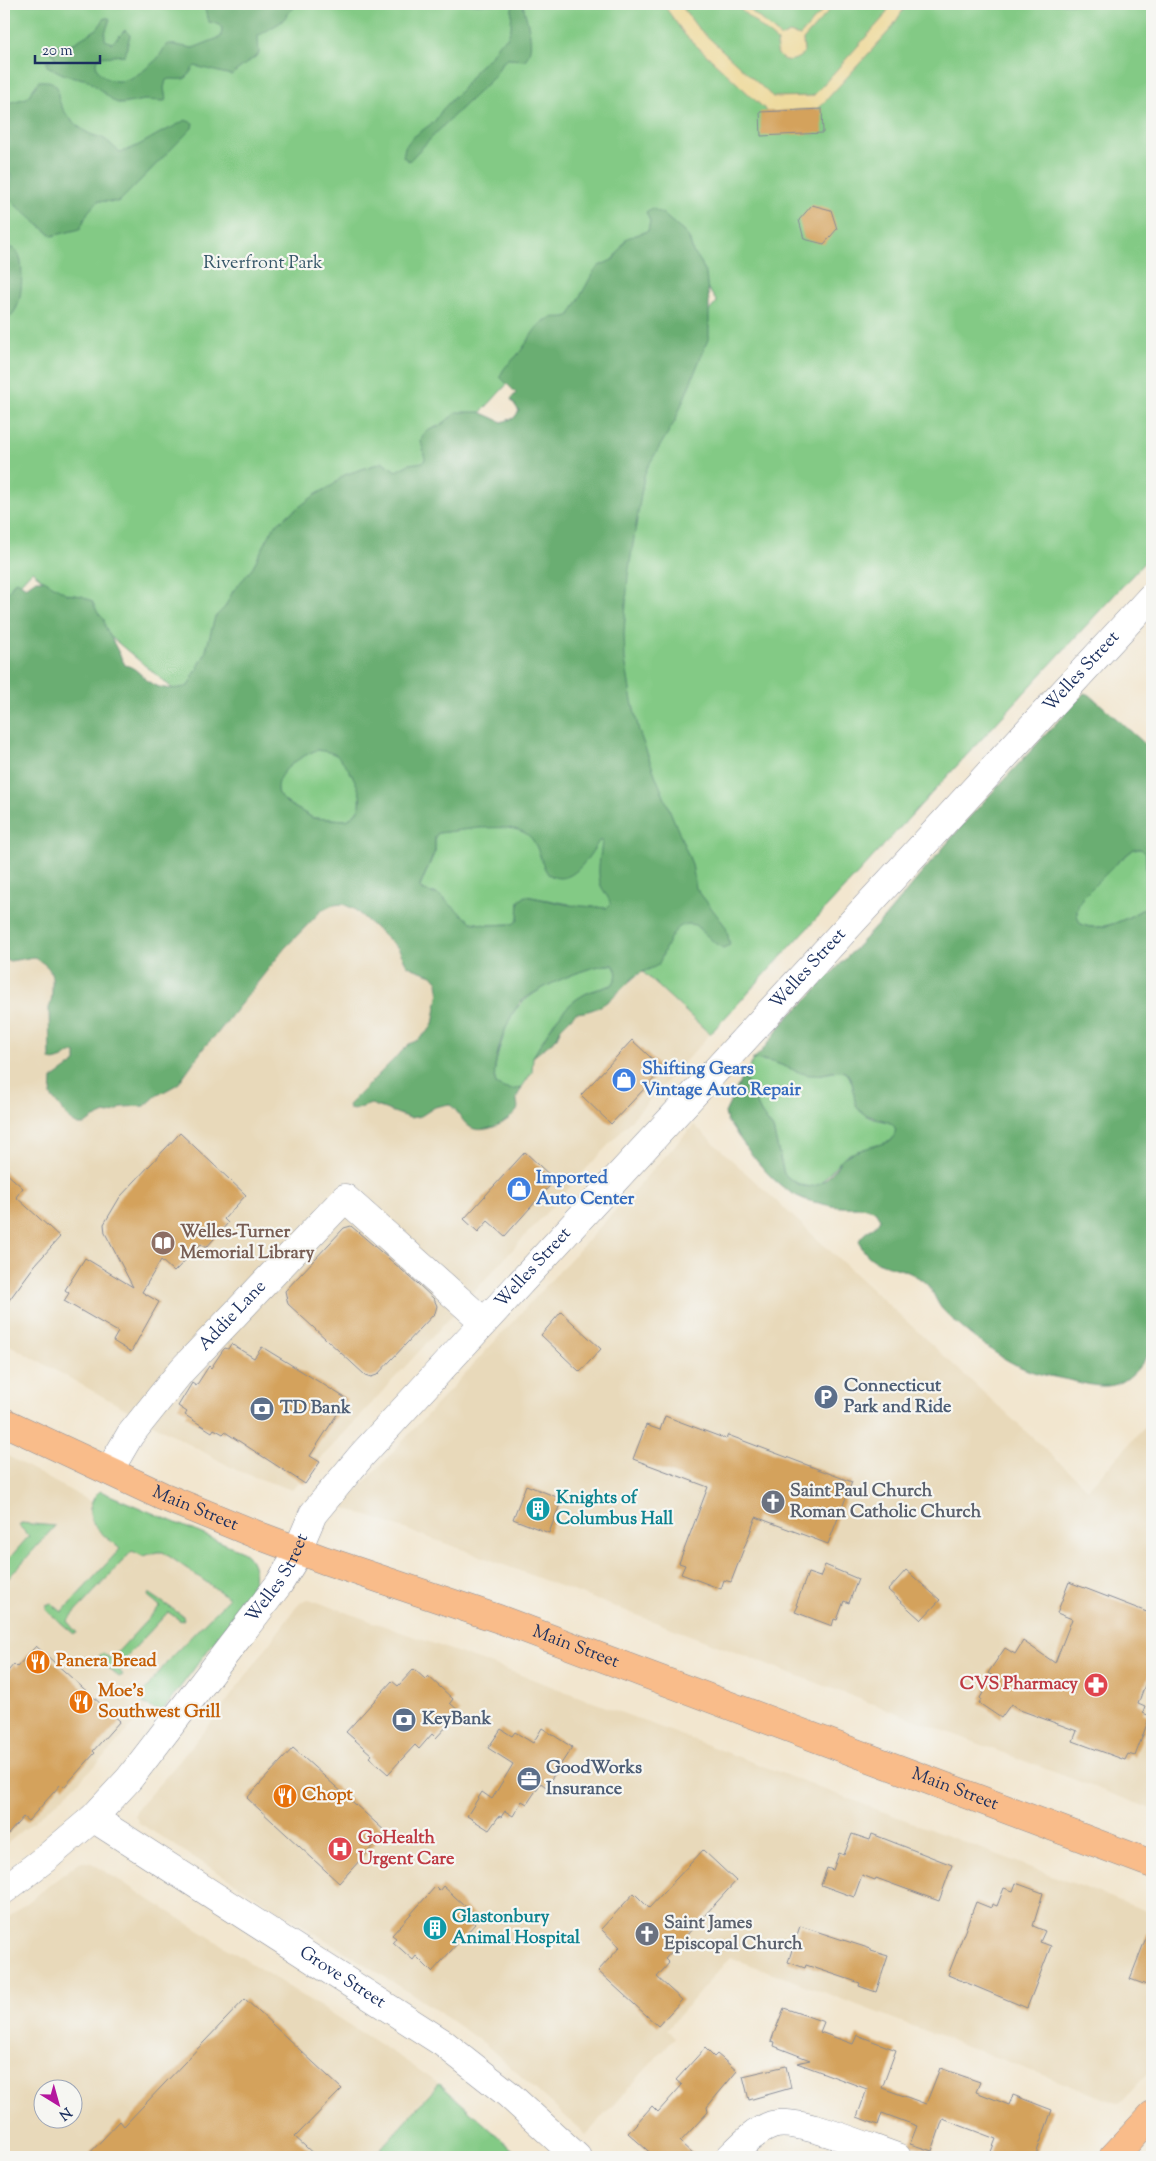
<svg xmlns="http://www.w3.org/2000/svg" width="1156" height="2161" font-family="'Sorts Mill Goudy',serif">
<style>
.built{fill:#e8d9ba;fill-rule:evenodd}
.green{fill:#83ca85;stroke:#4f7c72;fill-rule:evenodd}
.forest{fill:#6aae72;stroke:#426e68;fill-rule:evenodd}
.sand{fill:#eeda9e;stroke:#84847e}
.building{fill:#d4a25c}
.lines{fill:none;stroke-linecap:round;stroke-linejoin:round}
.minor-casing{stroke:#868a96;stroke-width:29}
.major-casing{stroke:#868a96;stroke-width:29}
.minor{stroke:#fff;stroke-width:28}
.major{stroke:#f9bc8a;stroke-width:28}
.labels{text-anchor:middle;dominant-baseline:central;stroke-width:4.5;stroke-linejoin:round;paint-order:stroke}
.park-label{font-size:18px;fill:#355668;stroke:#f6f6f2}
.street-label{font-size:18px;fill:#1b2f5e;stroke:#f6f6f2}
.shop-label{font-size:18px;font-weight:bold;fill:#366cbe;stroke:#f6f6f2;text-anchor:start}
.education-label{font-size:18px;font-weight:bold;fill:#785e54;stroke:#f6f6f2;text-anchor:start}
.service-label{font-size:18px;font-weight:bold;fill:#4e5e75;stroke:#f6f6f2;text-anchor:start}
.worship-label{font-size:18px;font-weight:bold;fill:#5b616d;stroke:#f6f6f2;text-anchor:start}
.culture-label{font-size:18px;font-weight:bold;fill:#0d838f;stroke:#f6f6f2;text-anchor:start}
.food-label{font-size:18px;font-weight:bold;fill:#c56008;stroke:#f6f6f2;text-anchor:start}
.health-label{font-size:18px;font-weight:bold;fill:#be3a42;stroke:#f6f6f2;text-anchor:end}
</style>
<rect width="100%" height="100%" fill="#f6f6f2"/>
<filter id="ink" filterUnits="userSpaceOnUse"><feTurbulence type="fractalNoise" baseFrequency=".02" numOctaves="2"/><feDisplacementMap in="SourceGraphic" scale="10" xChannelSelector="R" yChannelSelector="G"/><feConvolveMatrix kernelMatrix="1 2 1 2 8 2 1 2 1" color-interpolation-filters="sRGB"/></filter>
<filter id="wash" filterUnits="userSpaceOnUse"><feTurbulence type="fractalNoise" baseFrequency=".0096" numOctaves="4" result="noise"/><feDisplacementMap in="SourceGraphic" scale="20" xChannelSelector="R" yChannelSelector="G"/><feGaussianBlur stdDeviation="1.12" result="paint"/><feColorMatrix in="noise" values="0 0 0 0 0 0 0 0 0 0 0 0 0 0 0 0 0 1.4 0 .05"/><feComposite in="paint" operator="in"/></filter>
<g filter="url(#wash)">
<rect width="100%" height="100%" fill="#f2e6cf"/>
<path class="built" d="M 343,904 L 354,909 L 366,918 L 398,948 L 407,965 L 412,968 L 432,975 L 438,982 L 439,991 L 433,1024 L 430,1029 L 418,1040 L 409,1044 L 354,1110 L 371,1104 L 410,1118 L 421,1116 L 435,1107 L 449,1104 L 467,1124 L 516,1113 L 518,1109 L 517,1097 L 532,1072 L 533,1057 L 556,1039 L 561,1028 L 576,1013 L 588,1012 L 643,972 L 710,1034 L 292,1490 L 238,1471 L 4,1342 L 4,959 L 10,961 L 34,957 L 46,965 L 53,974 L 52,1001 L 49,1008 L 54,1061 L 63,1058 L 70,1053 L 76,1053 L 78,1056 L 76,1062 L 52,1079 L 84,1125 L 92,1119 L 105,1113 L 116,1112 L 122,1107 L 145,1106 L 156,1096 L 178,1084 L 205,1046 L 217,1034 L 284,949 L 321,911 L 333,905 Z
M 694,1125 L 1088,1489 L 1152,1419 L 1152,1809 L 464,1550 L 342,1507 Z
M 4,1454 L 198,1561 L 245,1577 L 145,1711 L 105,1756 L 62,1798 L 4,1846 Z
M 309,1599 L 532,1679 L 1152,1913 L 1152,2069 L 1119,2104 L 730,1957 L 667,2030 L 675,2037 L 586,2135 L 485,2044 L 420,1999 L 139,1823 L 135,1815 L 137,1809 L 170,1772 L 211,1723 L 300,1602 Z
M 79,1862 L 90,1862 L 400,2057 L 439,2084 L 373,2157 L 4,2157 L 4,1921 ZM 42,2088 L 72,2088 L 72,2118 L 42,2118 Z"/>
<path class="green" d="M 4,4 L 1152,4 L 1152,554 L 710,1034 L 569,904 L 526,896 L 519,901 L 518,921 L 513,924 L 486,925 L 471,922 L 435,893 L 425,892 L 420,887 L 435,851 L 435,837 L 438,833 L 454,831 L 360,799 C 362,808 354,815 347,820 L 313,818 L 287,803 L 278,794 C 274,784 278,775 286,769 L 203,714 L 32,571 L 4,601 ZM 660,218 L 717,302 L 551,493 L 244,670 Z
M 1134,849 L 1141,849 L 1146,854 L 1146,907 C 1129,918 1100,934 1081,924 C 1077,919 1076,912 1078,905 C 1084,891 1120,860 1134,849 Z
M 603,965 L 613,965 L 617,972 L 617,977 L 612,985 L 587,993 L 574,1001 L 554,1022 L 533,1057 L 532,1072 L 522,1087 L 513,1090 L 506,1090 L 496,1084 C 492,1074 497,1057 500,1047 C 504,1036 506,1022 512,1014 C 529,989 574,972 603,965 Z
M 755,1059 L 772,1062 L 809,1074 L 817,1075 L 839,1071 L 846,1072 C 858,1086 850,1105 867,1116 C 877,1123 908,1118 891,1141 L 846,1155 L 818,1186 C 805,1189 793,1182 784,1174 L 773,1129 L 761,1113 L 743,1075 Z
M 100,1491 L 240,1550 C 256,1559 258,1578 250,1594 L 161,1713 L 144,1704 L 141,1700 L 142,1694 L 172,1656 L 229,1598 L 163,1552 L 157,1552 L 143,1556 L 132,1551 L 67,1621 L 77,1633 L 74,1634 L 46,1610 L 46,1605 L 51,1603 L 62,1612 L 120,1549 C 106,1536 81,1522 93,1500 C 95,1496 96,1494 100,1491 Z
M 21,1523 L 55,1526 L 4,1583 L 4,1564 L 29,1536 L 19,1526 Z
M 149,1593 L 183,1616 L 184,1619 L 181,1621 L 168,1612 L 117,1667 L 123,1675 L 119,1677 L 101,1661 L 99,1656 L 103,1653 L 111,1659 L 160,1606 L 148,1596 Z
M 439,2084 L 441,2085 L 521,2157 L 373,2157 Z"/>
<path class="forest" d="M 203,4 L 297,4 L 281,22 L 258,36 L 259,54 L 231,75 L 195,66 C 191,69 191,73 187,77 C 182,82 172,77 166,80 L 164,88 L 166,100 L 164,101 L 144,100 L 122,104 L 115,102 L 88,80 L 65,75 L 47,66 L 46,62 L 56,59 L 50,50 L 52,46 L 74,43 L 97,29 L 105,18 L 109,18 L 110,19 L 105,33 L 105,40 L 112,43 L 125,30 L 130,35 L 125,55 L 100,57 L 96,62 C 96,70 100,74 106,78 C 124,88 144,71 157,59 C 162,54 163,47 169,44 L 193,48 L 221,37 L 222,29 L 220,25 L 209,22 Z
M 515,4 L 523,4 C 526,20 537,46 525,60 L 507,59 L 502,63 L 494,77 L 447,122 L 409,161 L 403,157 L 405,147 L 412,138 L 435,121 L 442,110 L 463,88 L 477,68 L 490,57 L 499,43 L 507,38 L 511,28 L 512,8 Z
M 39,81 C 49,81 53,80 58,89 C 56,107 74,126 90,134 C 94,136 98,136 102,138 C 108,140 114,148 120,152 C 135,149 147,140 160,133 C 169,129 176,126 185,120 L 193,123 L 192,128 L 120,201 L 116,202 L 98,201 L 88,212 L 80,229 L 52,236 L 6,197 L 12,179 L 10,174 L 4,169 L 4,104 L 27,98 Z
M 652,208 L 663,214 L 685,233 L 689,238 L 693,252 L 701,262 L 706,274 L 709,302 L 709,337 L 675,421 L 647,468 L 644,476 L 628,575 L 624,633 L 625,659 L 631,696 L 639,731 L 656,777 L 692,864 L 696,888 L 726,927 L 730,945 L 723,948 L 716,944 L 695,925 C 672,918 666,951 658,965 C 652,969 643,971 637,975 C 616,992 606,1011 576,1013 L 561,1028 L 556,1039 L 533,1057 C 547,1034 560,1007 585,994 C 593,990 603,988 612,985 C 617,978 619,972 613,965 C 595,962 535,989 521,1002 C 508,1014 489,1068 496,1084 C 506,1090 511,1091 522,1087 C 521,1090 518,1094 517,1097 C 516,1102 520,1108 516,1112 C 507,1123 483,1135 470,1127 C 461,1121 458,1110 449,1104 L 435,1107 L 421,1116 L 410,1118 L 371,1104 L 354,1110 L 349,1109 L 348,1105 L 409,1044 L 418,1040 L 430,1029 L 433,1024 L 439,991 L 438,982 L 432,975 L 412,968 L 407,965 L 398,948 L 354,909 L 343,904 L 333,905 L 321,911 L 284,949 L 217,1034 L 205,1046 L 178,1084 L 156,1096 L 145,1106 L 122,1107 L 116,1112 L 109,1114 L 105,1113 L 92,1119 L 84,1125 L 78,1125 L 70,1120 L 51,1096 L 52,1079 L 76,1062 L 76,1053 L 70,1053 L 63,1058 L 54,1061 L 50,1059 L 49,1008 C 52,1001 52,995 52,987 C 53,969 49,967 34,957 L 10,961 L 4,959 L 4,599 L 14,582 L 17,581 L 26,587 L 36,580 L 44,580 L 67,594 L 82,596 L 92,601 L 98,613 L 104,619 L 105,626 L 125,665 C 137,668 139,674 148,681 C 158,690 176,690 188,686 L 205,654 L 215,617 L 225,607 L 233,591 L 251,570 L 275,525 L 315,495 L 333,485 L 344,475 L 383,462 L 396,471 L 409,464 L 423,462 L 425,459 L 421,441 L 423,435 L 427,431 L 441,425 L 457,412 L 480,412 L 502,422 L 514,418 L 519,411 L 511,399 L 516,393 L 500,377 C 504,365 512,362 519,353 C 529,342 535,322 551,318 C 558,316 563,319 570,315 L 594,271 L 599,266 L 614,259 L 627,238 L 648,231 L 650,221 L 646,212 ZM 317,750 C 323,751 331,752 336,755 C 347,763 364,792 360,805 C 358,812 353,816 347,820 L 313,818 L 287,803 L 278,794 C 271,774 301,756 317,750 ZM 479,828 C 497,828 523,824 534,842 C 540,852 541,864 548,874 C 571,889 588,858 599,841 L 602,841 C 601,856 596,870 601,886 C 604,892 609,898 611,904 L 607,908 L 570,905 L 526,896 L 519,901 L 518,920 L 513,924 L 487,925 L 471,922 L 439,895 L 421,890 L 420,886 L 435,851 L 435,837 L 438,833 Z
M 4,247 C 9,247 15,248 18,253 C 24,261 22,294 18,304 C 16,312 9,318 4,323 Z
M 1084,693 L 1090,695 L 1152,750 L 1152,888 L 1147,888 L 1146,854 L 1141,849 L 1134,849 L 1120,860 L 1083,897 C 1077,906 1074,914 1081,924 C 1100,934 1129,918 1146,907 L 1151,910 L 1152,920 L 1152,1350 C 1143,1362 1132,1379 1117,1384 C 1103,1389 1087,1384 1073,1381 C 1057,1377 1039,1375 1025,1369 C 998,1358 962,1330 942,1309 C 935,1300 933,1288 923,1281 C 899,1261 870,1272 859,1241 C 863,1231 876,1229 880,1219 L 875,1211 C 863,1205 855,1208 842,1207 C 834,1207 827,1205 819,1203 C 777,1197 751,1153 727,1121 L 725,1113 L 743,1075 L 761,1113 L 773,1129 L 784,1174 C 805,1193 819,1190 836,1168 C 839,1164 841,1158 846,1156 C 859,1149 876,1146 891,1141 C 908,1117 871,1122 860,1111 C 850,1101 858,1085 846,1072 C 834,1069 822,1076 810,1075 C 791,1072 773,1057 752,1060 C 771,1046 780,1020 799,1008 L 885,917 L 965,822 Z"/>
<path class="sand" d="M 663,4 L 680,4 L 697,27 L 773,97 L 813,96 L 883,18 L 891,4 L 907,4 L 891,29 L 818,109 L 768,112 L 685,35 Z
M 734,4 L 743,4 L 781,37 L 789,33 L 800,36 L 828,4 L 835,4 L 803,40 L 804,52 C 794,67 771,61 778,42 Z"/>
<g id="blocks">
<path class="building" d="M 822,109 L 823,133 L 761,136 L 760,112 Z
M 812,205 L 831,210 L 837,229 L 824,244 L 804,239 L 799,220 Z
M 632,1040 L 663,1069 L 611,1124 L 581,1095 Z
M 180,1133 L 246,1195 L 224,1219 L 228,1223 L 206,1248 L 201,1244 L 174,1272 L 161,1260 L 142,1292 L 159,1302 L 131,1352 L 113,1341 L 118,1332 L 64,1301 L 69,1293 L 65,1290 L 85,1258 L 133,1287 L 105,1233 L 104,1224 L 120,1197 Z
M 525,1152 L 555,1180 L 505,1236 L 488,1221 L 478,1232 L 464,1219 Z
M 4,1171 L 23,1188 L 16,1197 L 60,1237 L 35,1265 L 4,1307 Z
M 351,1226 L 417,1283 L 434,1299 L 437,1306 L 435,1313 L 377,1375 L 371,1377 L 365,1375 L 288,1304 L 285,1291 L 344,1228 Z
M 561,1312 L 601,1349 L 580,1372 L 541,1335 Z
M 231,1344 L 254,1358 L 262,1347 L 347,1399 L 310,1456 L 320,1462 L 305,1484 L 225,1432 L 223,1434 L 214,1429 L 212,1432 L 185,1415 L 187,1412 L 178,1406 L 192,1383 L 196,1386 L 209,1366 L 211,1368 L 223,1350 L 225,1348 L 228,1349 Z
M 665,1416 L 726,1439 L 728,1435 L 852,1482 L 828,1544 L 756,1517 L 731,1582 L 724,1580 L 721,1589 L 681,1574 L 685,1565 L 679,1563 L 708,1487 L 633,1459 L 646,1425 L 660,1430 Z
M 526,1485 L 562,1499 L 549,1533 L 513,1519 Z
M 825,1565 L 858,1579 L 849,1603 L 844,1601 L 837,1620 L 834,1619 L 832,1626 L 795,1612 L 798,1606 L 796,1605 L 808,1573 L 820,1577 Z
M 906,1570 L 940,1600 L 921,1620 L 888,1590 Z
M 1069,1582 L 1152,1614 L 1152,1666 L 1138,1704 L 1145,1707 L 1143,1713 L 1150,1716 L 1135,1756 L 1128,1754 L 1125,1760 L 1073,1741 L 1077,1731 L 1020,1710 L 1011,1704 L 1001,1718 L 979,1703 L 981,1699 L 980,1698 L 987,1686 L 985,1684 L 991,1675 L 988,1673 L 1005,1648 L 1015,1654 L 1023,1641 L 1055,1663 L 1072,1619 L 1057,1613 Z
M 36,1646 L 120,1721 L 93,1751 L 95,1753 L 64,1787 L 61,1784 L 28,1821 L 23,1817 L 4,1839 L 4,1676 L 14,1664 L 17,1667 Z
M 414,1669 L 425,1679 L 428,1676 L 453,1699 L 450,1703 L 460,1712 L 436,1738 L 432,1734 L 419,1749 L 415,1745 L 388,1774 L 369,1757 L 372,1755 L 346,1732 L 392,1681 L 398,1686 Z
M 542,1728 L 572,1747 L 546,1787 L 541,1783 L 527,1804 L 522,1801 L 513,1816 L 505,1811 L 501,1817 L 499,1816 L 489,1830 L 467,1816 L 482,1792 L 492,1799 L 513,1764 L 488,1748 L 501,1729 L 512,1736 L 515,1732 L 533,1743 Z
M 293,1748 L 386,1832 L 339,1883 L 247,1798 Z
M 852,1834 L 870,1840 L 872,1834 L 952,1865 L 939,1901 L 876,1878 L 875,1880 L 862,1875 L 854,1897 L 821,1885 L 827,1868 L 833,1870 L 839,1853 L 844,1855 Z
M 703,1850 L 736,1881 L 665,1959 L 669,1963 L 657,1977 L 682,2000 L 658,2026 L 598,1971 L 620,1947 L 601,1929 L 634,1893 L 649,1908 Z
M 1016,1883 L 1043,1893 L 1033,1926 L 1045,1931 L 1040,1942 L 1051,1946 L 1027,2008 L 948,1975 L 976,1902 L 991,1908 L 992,1904 L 997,1906 L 1004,1888 L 1013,1891 Z
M 443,1886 L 475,1915 L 471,1920 L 475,1924 L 432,1972 L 416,1956 L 413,1960 L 393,1942 L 396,1938 L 392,1935 L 435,1887 L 439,1891 Z
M 1151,1925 L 1152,1926 L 1152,1987 L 1130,1979 Z
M 800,1926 L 871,1949 L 871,1951 L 888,1956 L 876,1992 L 859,1986 L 860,1983 L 806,1965 L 805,1968 L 788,1962 Z
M 245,1999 L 342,2089 L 295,2137 L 317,2157 L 86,2157 L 120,2121 L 124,2126 Z
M 784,2008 L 824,2022 L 820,2032 L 853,2044 L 857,2035 L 896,2050 L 882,2088 L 926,2104 L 940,2068 L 980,2082 L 976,2092 L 1009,2105 L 1013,2095 L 1052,2110 L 1035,2157 L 989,2157 L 996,2139 L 943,2119 L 932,2151 L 910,2144 L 917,2126 L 882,2113 L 878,2125 L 857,2117 L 867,2089 L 797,2063 L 810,2060 L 774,2046 L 775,2042 L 771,2041 Z
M 705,2048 L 714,2057 L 717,2054 L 737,2071 L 707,2107 L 708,2112 L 680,2142 L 696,2157 L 655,2157 L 628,2133 L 652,2106 L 658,2112 L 682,2085 L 676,2080 Z
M 786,2066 L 791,2088 L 749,2100 L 743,2076 Z"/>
</g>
</g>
<g filter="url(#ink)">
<use href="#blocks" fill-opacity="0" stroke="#868a96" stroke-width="1"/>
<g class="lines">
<defs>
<g id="minor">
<path id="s1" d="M 109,1471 L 130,1435 L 182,1370 L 345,1198 L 484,1322"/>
<path id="s2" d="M 93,1818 L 443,2043 L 508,2094 L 577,2157"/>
<path id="s3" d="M 4,1890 L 46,1858 L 93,1818 L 129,1779 L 279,1584 L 292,1563 L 313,1514 L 362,1455 L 1152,596"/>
<path d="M 730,2157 C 743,2144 755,2131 772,2125 C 799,2117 869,2148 897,2157"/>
</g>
<g id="major">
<path id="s4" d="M 4,1422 L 162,1496 L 260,1536 L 324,1560 L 499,1619 L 1152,1864"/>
<path d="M 1113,2157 L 1152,2115"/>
</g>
</defs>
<use href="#minor" class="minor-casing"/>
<use href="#major" class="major-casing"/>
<use href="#minor" class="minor"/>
<use href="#major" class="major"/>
</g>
</g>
<defs>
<symbol id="shop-disc" viewBox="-11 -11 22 22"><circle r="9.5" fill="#3f7fe0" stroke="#f6f6f2"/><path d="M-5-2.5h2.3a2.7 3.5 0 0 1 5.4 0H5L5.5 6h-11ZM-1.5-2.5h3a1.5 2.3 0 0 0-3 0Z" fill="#fff"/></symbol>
<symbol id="library-disc" viewBox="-11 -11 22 22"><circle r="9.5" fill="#8d6e63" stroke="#f6f6f2"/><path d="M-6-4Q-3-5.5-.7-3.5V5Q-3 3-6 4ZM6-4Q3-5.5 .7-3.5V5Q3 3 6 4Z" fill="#fff"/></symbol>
<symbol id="parking-disc" viewBox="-11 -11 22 22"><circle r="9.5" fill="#5c6f8a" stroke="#f6f6f2"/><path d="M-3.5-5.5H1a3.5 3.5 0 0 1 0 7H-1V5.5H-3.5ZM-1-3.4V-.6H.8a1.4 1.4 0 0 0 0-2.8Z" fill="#fff"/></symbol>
<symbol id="bank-disc" viewBox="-11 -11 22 22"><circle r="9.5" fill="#5c6f8a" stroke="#f6f6f2"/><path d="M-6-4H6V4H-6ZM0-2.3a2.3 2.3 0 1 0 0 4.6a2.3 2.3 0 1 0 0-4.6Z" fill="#fff"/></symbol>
<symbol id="church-disc" viewBox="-11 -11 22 22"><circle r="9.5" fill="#6b7280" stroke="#f6f6f2"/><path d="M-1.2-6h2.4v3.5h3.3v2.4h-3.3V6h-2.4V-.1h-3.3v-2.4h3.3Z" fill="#fff"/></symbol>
<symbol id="building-disc" viewBox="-11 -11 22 22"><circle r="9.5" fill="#0f9aa8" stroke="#f6f6f2"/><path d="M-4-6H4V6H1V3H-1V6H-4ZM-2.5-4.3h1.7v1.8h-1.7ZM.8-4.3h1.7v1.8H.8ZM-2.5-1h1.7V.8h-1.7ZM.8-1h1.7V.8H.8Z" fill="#fff"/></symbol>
<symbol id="restaurant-disc" viewBox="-11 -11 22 22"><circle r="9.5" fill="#e8710a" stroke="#f6f6f2"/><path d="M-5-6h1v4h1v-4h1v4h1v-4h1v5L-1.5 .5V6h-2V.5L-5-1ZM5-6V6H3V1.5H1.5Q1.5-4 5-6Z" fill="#fff"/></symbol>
<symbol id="pharmacy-disc" viewBox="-11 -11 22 22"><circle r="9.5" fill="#e0444e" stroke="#f6f6f2"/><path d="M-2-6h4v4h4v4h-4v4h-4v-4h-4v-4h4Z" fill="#fff"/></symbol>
<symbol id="office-disc" viewBox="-11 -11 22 22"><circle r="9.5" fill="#5c6f8a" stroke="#f6f6f2"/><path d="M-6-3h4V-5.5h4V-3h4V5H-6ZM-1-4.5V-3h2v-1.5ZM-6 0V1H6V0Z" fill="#fff"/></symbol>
<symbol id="hospital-disc" viewBox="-11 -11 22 22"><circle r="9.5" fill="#e0444e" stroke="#f6f6f2"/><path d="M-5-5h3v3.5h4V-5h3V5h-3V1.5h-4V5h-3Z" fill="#fff"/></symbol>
</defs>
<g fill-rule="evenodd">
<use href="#shop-disc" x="610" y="1066" width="28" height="28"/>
<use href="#shop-disc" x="505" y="1175" width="28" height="28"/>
<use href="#library-disc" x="149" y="1229" width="28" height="28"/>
<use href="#parking-disc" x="812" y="1383" width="28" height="28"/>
<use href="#bank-disc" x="248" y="1395" width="28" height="28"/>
<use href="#church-disc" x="759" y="1488" width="28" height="28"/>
<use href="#building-disc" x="524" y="1495" width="28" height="28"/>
<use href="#restaurant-disc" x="24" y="1648" width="28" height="28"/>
<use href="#pharmacy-disc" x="1082" y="1671" width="28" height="28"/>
<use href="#restaurant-disc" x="67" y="1688" width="28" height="28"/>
<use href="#bank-disc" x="390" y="1706" width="28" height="28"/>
<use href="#office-disc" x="515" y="1765" width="28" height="28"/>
<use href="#restaurant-disc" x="271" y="1782" width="28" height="28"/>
<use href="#hospital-disc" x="326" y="1835" width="28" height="28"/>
<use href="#building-disc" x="421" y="1914" width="28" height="28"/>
<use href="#church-disc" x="633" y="1920" width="28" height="28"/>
</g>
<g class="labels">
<g class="park-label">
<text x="263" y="264">Riverfront Park</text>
</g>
<g class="street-label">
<text stroke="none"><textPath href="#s3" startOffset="1632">Welles Street</textPath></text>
<text stroke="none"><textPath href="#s3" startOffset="1228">Welles Street</textPath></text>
<text stroke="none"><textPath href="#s3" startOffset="822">Welles Street</textPath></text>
<text stroke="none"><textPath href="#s1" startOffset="199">Addie Lane</textPath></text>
<text stroke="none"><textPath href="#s4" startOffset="210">Main Street</textPath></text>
<text stroke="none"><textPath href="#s3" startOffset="418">Welles Street</textPath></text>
<text stroke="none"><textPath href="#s4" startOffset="615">Main Street</textPath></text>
<text stroke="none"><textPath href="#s4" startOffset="1020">Main Street</textPath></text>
<text stroke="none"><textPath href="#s2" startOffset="296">Grove Street</textPath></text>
</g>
<g class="shop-label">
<text x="642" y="1070">Shifting Gears<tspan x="642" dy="21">Vintage Auto Repair</tspan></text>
<text x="536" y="1179">Imported<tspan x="536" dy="21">Auto Center</tspan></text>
</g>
<g class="education-label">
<text x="180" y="1233">Welles-Turner<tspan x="180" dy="21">Memorial Library</tspan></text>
</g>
<g class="service-label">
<text x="844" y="1387">Connecticut<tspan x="844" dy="21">Park and Ride</tspan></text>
<text x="280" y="1409">TD Bank</text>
<text x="422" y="1720">KeyBank</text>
<text x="546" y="1769">GoodWorks<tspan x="546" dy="21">Insurance</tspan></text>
</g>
<g class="worship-label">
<text x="790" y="1492">Saint Paul Church<tspan x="790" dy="21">Roman Catholic Church</tspan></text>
<text x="664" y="1924">Saint James<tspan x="664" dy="21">Episcopal Church</tspan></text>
</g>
<g class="culture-label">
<text x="556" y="1499">Knights of<tspan x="556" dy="21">Columbus Hall</tspan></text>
<text x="452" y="1918">Glastonbury<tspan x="452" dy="21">Animal Hospital</tspan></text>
</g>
<g class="food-label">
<text x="56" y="1662">Panera Bread</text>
<text x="98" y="1692">Moe's<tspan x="98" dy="21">Southwest Grill</tspan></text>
<text x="302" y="1796">Chopt</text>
</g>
<g class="health-label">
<text x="1078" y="1685">CVS Pharmacy</text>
<text x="358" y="1839" text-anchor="start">GoHealth<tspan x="358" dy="21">Urgent Care</tspan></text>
</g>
</g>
<rect width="1156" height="2161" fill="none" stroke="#f6f6f2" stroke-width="20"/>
<g transform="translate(58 2104) rotate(143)"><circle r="24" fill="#f6f6f2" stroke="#9ea6b7"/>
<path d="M0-4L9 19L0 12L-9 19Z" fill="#b5179e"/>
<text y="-8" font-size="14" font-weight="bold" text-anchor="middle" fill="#1b2f5e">N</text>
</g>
<path d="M35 55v8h65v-8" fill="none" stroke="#1b2f5e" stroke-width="2.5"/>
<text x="42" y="55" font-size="15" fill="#1b2f5e" stroke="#f6f6f2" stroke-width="4" paint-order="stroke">20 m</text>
</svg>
